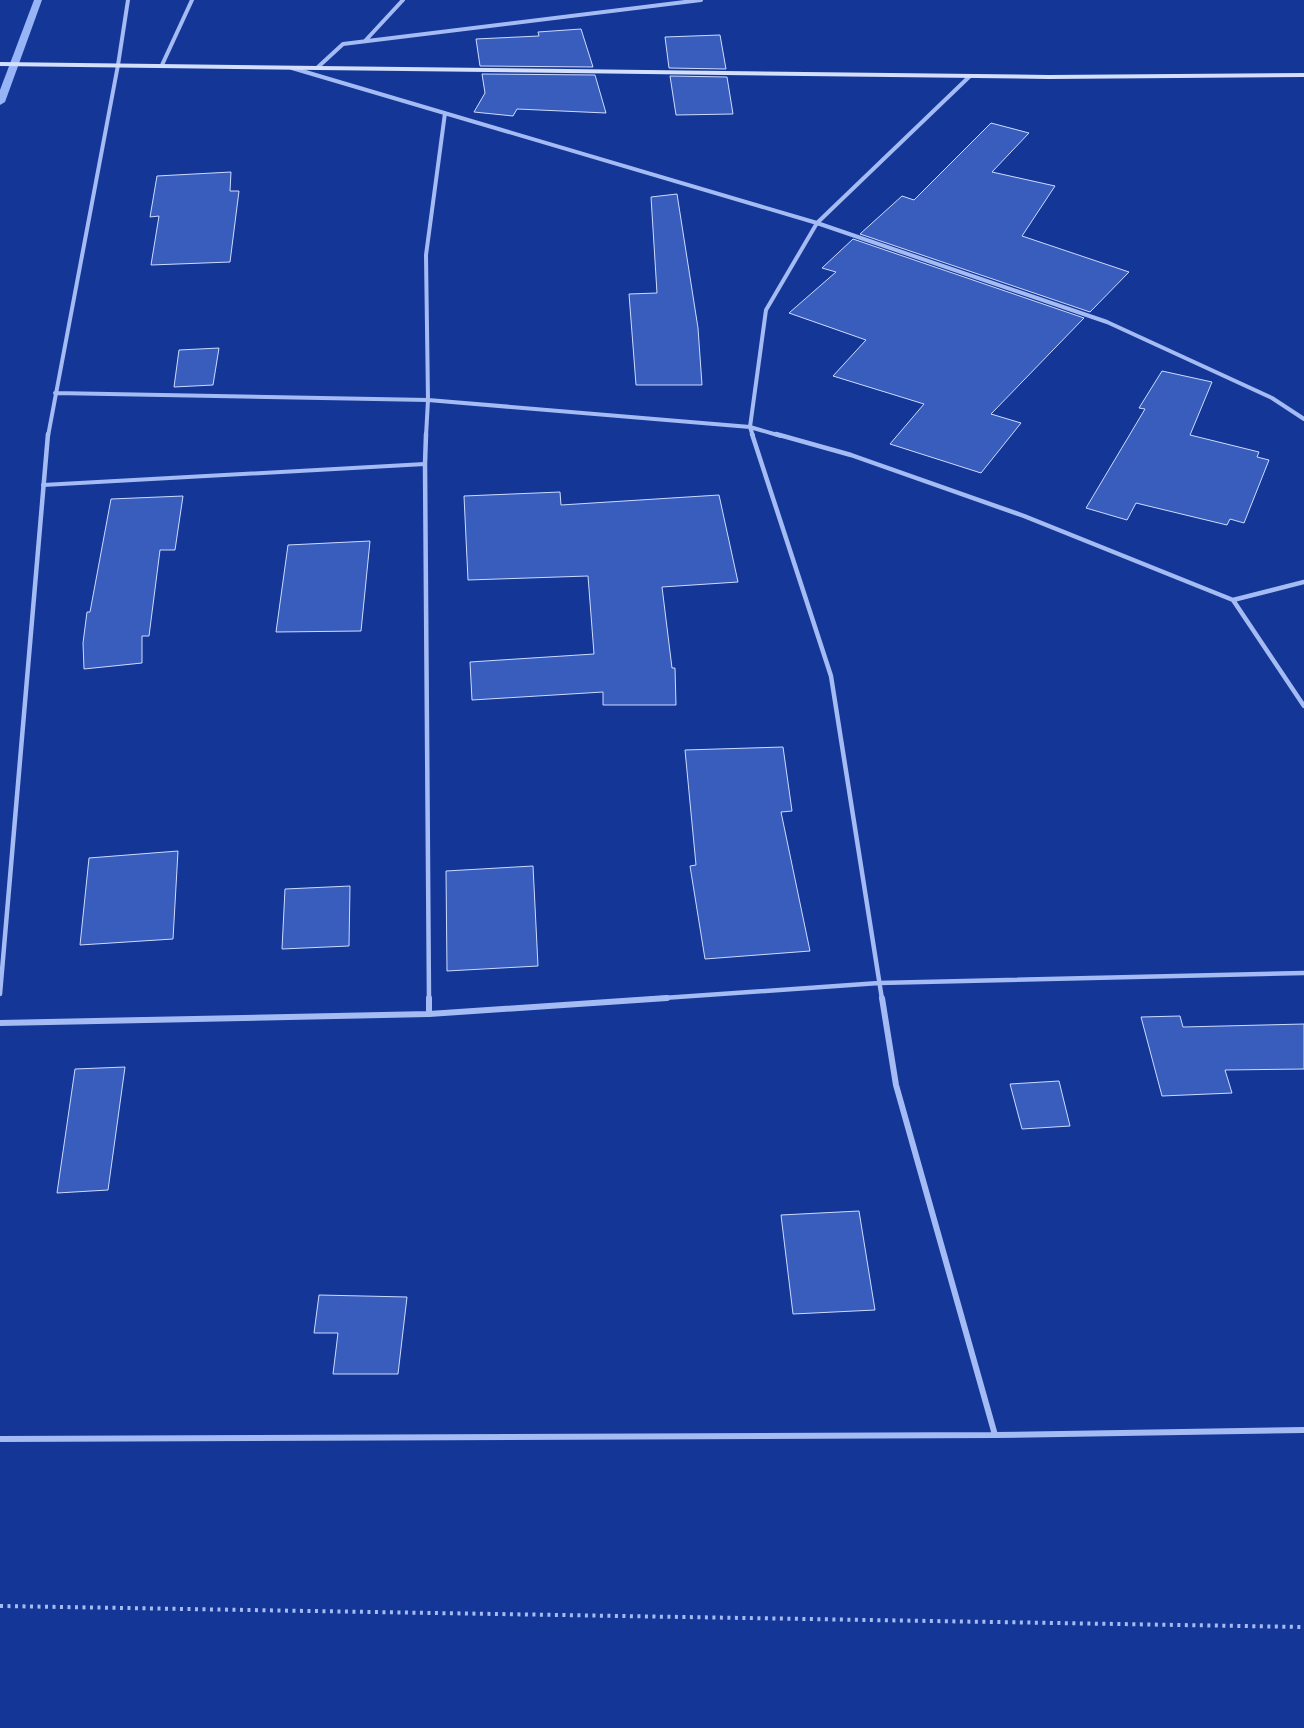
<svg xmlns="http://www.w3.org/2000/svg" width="1304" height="1728" font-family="'PT Sans',sans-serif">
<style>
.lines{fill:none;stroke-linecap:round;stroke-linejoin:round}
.stream{fill:#97b4f6;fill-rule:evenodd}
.building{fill:#385dbd;stroke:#cddbfd}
.path{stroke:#a5bbf3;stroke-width:4;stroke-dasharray:3 4.5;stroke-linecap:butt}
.lane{stroke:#a5bbf3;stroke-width:4}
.street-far2{stroke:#a5bbf3;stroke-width:4}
.street-far1{stroke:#a5bbf3;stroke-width:4.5}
.street{stroke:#a5bbf3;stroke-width:6}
.secondary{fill:#d4dffc;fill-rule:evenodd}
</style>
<rect width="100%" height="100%" fill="#143797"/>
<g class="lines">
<path class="stream" d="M 34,0 L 42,0 L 5,102 L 0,105 L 0,90 Z"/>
</g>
<path class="building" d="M 581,29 L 593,67 L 480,66 L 476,39 L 539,36 L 538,32 Z
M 720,35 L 726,69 L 669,68 L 665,37 Z
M 482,74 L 595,75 L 606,113 L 517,109 L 513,116 L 474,112 L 485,93 Z
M 670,76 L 727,77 L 733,114 L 676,115 Z
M 991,123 L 1029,133 L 992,172 L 1055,186 L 1022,236 L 1129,272 L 1090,312 L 860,234 L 902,196 L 914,200 Z
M 231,172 L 230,191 L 239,191 L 230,262 L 151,265 L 159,216 L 150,217 L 157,176 Z
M 677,194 L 698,328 L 702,385 L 636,385 L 629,294 L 657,293 L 651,197 Z
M 853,239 L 1084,318 L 991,414 L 1021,423 L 981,473 L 890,444 L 924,404 L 833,376 L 866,340 L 789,313 L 836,272 L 822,268 Z
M 219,348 L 213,385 L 174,387 L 179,350 Z
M 1162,371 L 1212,382 L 1190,435 L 1259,452 L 1257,457 L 1269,460 L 1244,523 L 1230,519 L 1227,525 L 1136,503 L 1127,520 L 1086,508 L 1145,409 L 1139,408 Z
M 560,492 L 561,505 L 719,495 L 738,582 L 662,587 L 672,668 L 675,668 L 676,705 L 603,705 L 603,692 L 472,700 L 470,662 L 594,654 L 588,576 L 468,580 L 464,496 Z
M 183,496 L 175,550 L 160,550 L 149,636 L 142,636 L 142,663 L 84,669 L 83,643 L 87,612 L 90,612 L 111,499 Z
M 370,541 L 361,631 L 276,632 L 288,545 Z
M 783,747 L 792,811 L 781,812 L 810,951 L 705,959 L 690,866 L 696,865 L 685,750 Z
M 178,851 L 173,939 L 80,945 L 89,858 Z
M 533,866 L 538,966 L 447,971 L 446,871 Z
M 350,886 L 349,946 L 282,949 L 285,889 Z
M 1180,1016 L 1183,1027 L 1304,1024 L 1304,1069 L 1225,1070 L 1232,1093 L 1162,1096 L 1141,1017 Z
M 125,1067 L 108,1190 L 57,1193 L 75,1069 Z
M 1059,1081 L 1070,1126 L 1022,1129 L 1010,1084 Z
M 859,1211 L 875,1310 L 793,1314 L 781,1215 Z
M 319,1295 L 407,1297 L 398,1374 L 333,1374 L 338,1333 L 314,1333 Z"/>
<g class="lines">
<path class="path" d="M 0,1606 L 1304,1627"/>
<path class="lane" d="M 43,485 L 425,464"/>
<path class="street-far2" d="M 365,41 L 403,0
M 162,65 L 192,0
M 318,67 L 343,44 L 701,0
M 292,68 L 817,223 L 1107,322 L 1272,398 L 1304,419
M 55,393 L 428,400 L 750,427 L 781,436
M 48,436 L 118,65 L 128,0
M 426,436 L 428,400 L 426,255 L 445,113
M 753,436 L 750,427 L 766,310 L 817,223 L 970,76"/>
<path class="street-far1" d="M 426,434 L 425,464 L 429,999
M 752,434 L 831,676 L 882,999
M 776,434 L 851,455 L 1024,516 L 1233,600 L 1304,706
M 1233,600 L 1304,582
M 0,994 L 48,434
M 649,999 L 879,983 L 1304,973"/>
<path class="street" d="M 429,998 L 429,1014
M 882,998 L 896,1085 L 995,1435
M 0,1023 L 429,1014 L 667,998
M 0,1439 L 995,1435 L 1304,1430"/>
<path class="secondary" d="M 0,62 L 1049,75 L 1304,73 L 1304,77 L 1049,79 L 0,66 Z"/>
</g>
</svg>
